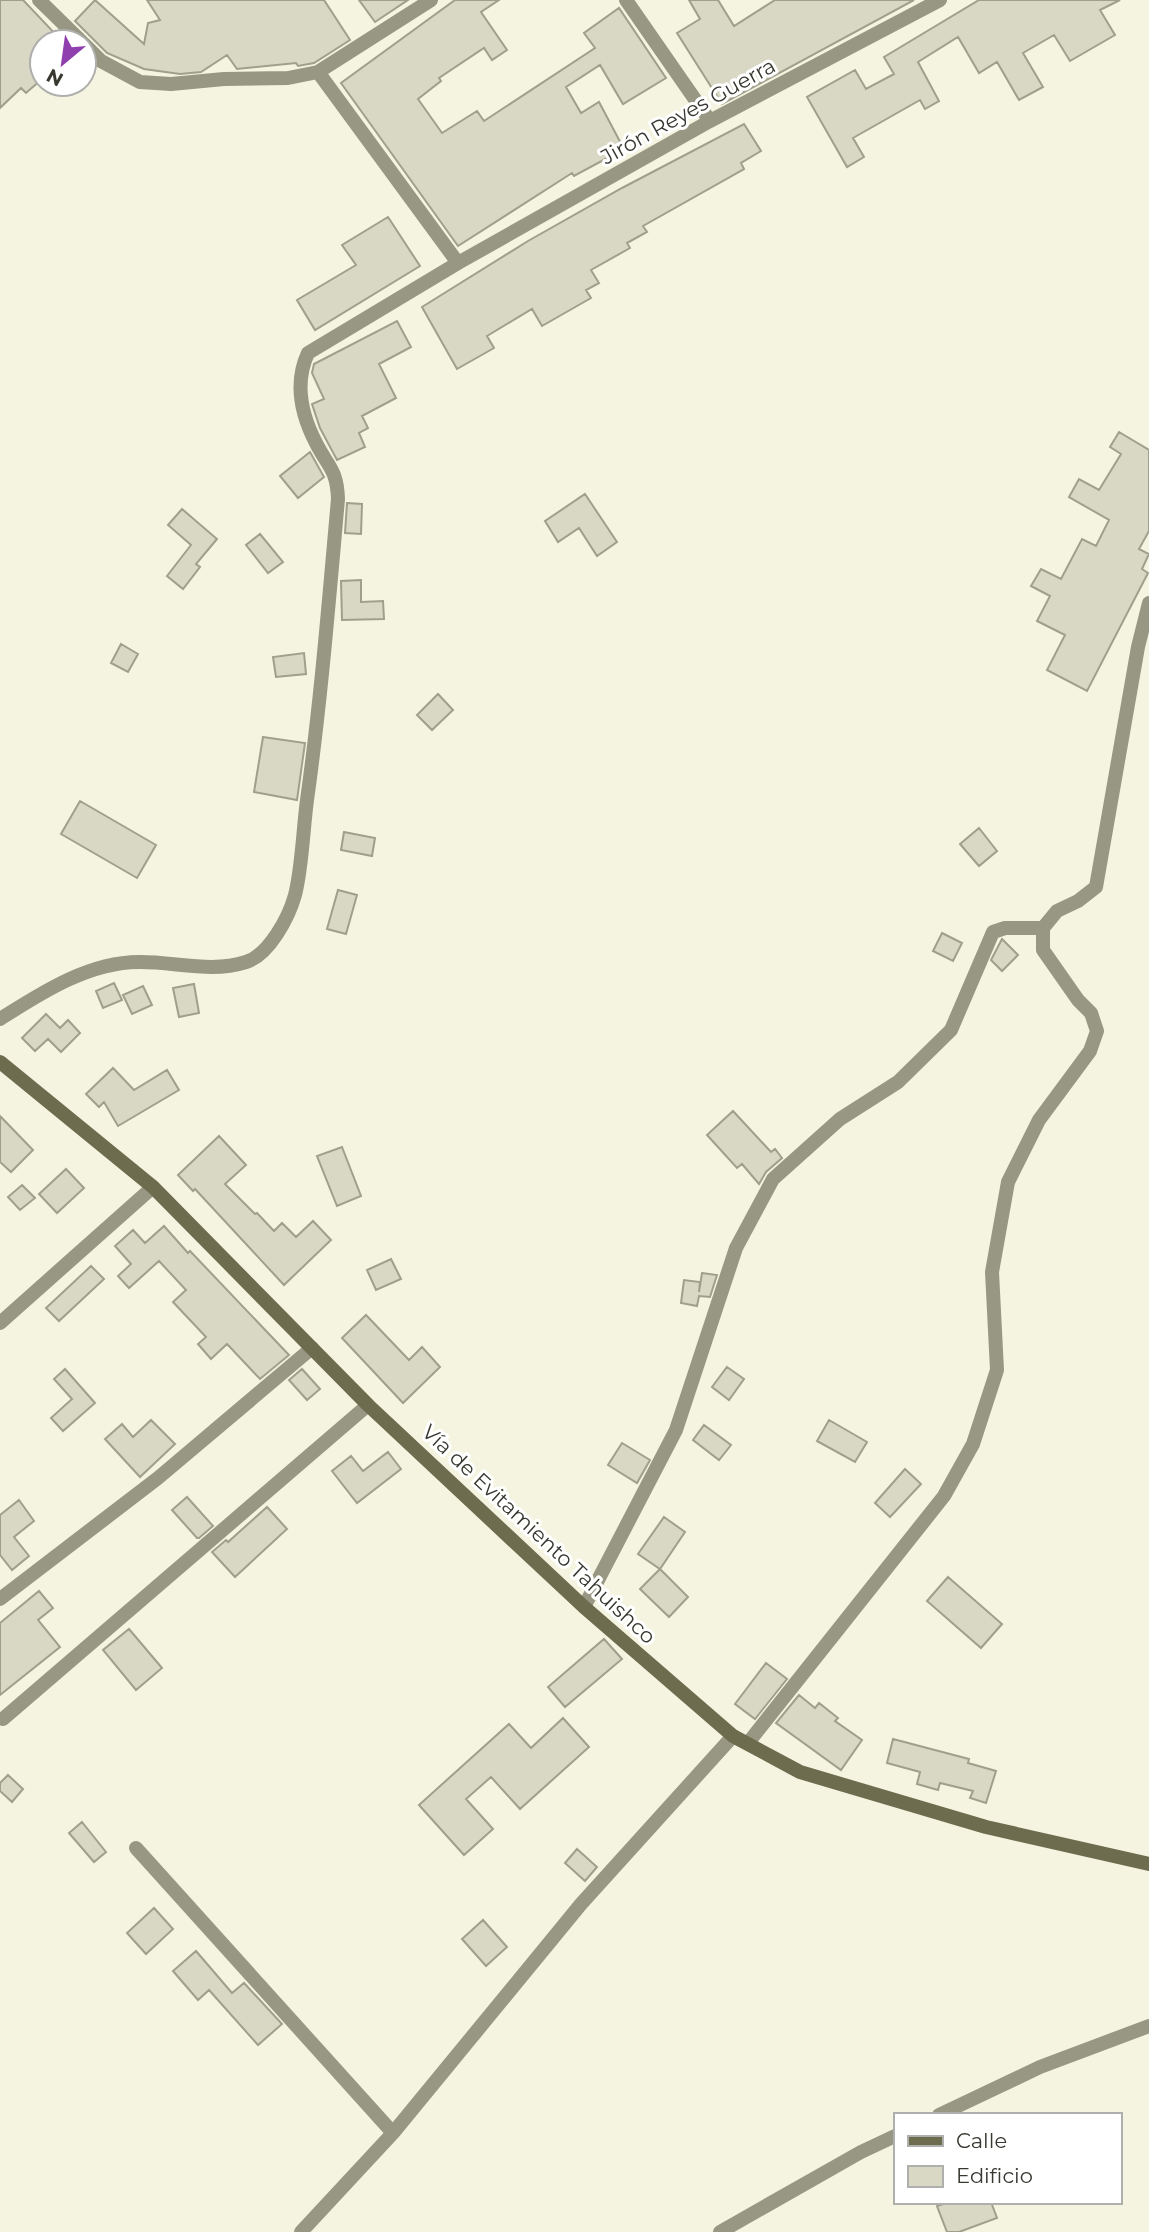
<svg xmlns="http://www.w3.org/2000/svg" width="1149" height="2232" font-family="Montserrat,sans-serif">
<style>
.building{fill:#d9d8c5;stroke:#a09f8d;stroke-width:2}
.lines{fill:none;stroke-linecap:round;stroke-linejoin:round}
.street{stroke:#989783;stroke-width:14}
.secondary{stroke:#6e6c4e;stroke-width:14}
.labels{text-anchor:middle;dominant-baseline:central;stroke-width:6;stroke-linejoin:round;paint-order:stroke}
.street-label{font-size:21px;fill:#383831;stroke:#fff}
</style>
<rect width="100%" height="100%" fill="#f4f4e0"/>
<path class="building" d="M 0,0 L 23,0 L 59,38 L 61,35 L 68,42 L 42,42 L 42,79 L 26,93 L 21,88 L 0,108 Z
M 95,0 L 144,44 L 148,23 L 160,20 L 147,0 L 324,0 L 350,40 L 314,63 L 298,66 L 296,63 L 237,69 L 227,55 L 201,72 L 180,74 L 144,69 L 107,53 L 75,21 Z
M 359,0 L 408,0 L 375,22 Z
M 455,0 L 499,0 L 481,12 L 507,50 L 492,60 L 484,48 L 439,78 L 441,81 L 418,99 L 442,133 L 477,111 L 484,121 L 595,48 L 584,33 L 619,8 L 666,78 L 623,104 L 600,65 L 566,87 L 581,113 L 599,102 L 624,149 L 574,176 L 572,173 L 458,246 L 341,83 Z
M 689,0 L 718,0 L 734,26 L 775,0 L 914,0 L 722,104 L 677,33 L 700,19 Z
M 979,0 L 1120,0 L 1100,10 L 1115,35 L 1070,61 L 1054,35 L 1023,53 L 1043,87 L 1019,100 L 997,62 L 979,73 L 958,37 L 918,62 L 939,101 L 925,109 L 920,100 L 853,138 L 864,157 L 847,167 L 807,97 L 855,70 L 866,89 L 894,74 L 884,57 Z
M 744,124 L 761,151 L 741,163 L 744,169 L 643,226 L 647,232 L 627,243 L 630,248 L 591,270 L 599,283 L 586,290 L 591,298 L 542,326 L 532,309 L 487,336 L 494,348 L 457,369 L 422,307 L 528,241 L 622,188 Z
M 388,217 L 420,266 L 315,330 L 297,300 L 356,265 L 342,245 Z
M 397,321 L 411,347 L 379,364 L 396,398 L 362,416 L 368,428 L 359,433 L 365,447 L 337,460 L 320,428 L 312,404 L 324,399 L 312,373 L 314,364 Z
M 1119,432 L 1149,450 L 1149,531 L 1139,549 L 1149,554 L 1142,569 L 1148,573 L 1087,691 L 1047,670 L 1065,635 L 1037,621 L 1050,596 L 1031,586 L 1041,569 L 1061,579 L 1082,539 L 1096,546 L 1109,520 L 1069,497 L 1079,479 L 1099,490 L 1121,454 L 1110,447 Z
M 310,452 L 324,477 L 298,498 L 280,476 Z
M 585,494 L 617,542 L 597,556 L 579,528 L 558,542 L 545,521 Z
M 347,503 L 362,504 L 361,534 L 345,533 Z
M 182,509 L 217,539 L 196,564 L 200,567 L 183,589 L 167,576 L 191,545 L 168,525 Z
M 260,534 L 283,562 L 268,573 L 246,545 Z
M 361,580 L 361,602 L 383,601 L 384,619 L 342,620 L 341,581 Z
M 121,644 L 138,654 L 128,672 L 111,663 Z
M 304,653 L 306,674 L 276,677 L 273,657 Z
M 438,694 L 453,710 L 432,730 L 417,715 Z
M 263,737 L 305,743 L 297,800 L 254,792 Z
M 80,801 L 156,845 L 137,878 L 61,834 Z
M 979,828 L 997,851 L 979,866 L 960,844 Z
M 344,832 L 375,838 L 372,856 L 341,850 Z
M 338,890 L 357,895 L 346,934 L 327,929 Z
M 942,933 L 962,943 L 953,961 L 933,951 Z
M 1002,939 L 1018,955 L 1002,971 L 991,960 Z
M 114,983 L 122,1000 L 103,1008 L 96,991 Z
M 194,984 L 199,1013 L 179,1017 L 173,988 Z
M 143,986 L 152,1005 L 132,1014 L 123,995 Z
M 46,1014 L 60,1028 L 68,1020 L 80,1033 L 61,1052 L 48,1039 L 35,1051 L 22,1038 Z
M 113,1068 L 134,1090 L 167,1070 L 179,1090 L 118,1126 L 104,1102 L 99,1107 L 86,1094 Z
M 733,1111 L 771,1152 L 775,1149 L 782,1158 L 766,1172 L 759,1184 L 742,1164 L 737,1168 L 707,1135 Z
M 0,1116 L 33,1150 L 11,1172 L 0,1162 Z
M 219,1136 L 246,1165 L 225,1184 L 255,1214 L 257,1213 L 274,1231 L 282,1223 L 296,1237 L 313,1221 L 331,1240 L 284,1285 L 195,1189 L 193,1191 L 178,1175 Z
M 342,1147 L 361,1196 L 337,1206 L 317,1156 Z
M 66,1169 L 84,1188 L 57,1213 L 39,1194 Z
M 22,1185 L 35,1198 L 20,1210 L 8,1197 Z
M 164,1226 L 188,1253 L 190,1251 L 289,1355 L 260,1379 L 227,1344 L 211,1359 L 198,1344 L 206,1337 L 173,1302 L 186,1290 L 159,1261 L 129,1288 L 118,1276 L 131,1264 L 115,1246 L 133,1230 L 145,1243 Z
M 391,1259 L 401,1279 L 376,1290 L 367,1270 Z
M 91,1266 L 104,1279 L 59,1321 L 46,1308 Z
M 702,1273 L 717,1275 L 710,1297 L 699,1296 L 697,1306 L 681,1303 L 684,1280 L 700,1282 L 699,1292 Z
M 366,1315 L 409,1360 L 422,1347 L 440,1367 L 403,1403 L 342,1338 Z
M 727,1367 L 744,1379 L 729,1400 L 712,1387 Z
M 65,1369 L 95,1403 L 63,1431 L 51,1418 L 72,1399 L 54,1379 Z
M 302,1369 L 320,1389 L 307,1400 L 289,1380 Z
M 151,1420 L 175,1444 L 140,1477 L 105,1439 L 122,1424 L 133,1437 Z
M 829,1420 L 867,1442 L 855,1462 L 817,1441 Z
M 704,1425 L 731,1445 L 719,1460 L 693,1440 Z
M 622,1443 L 650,1460 L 637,1483 L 608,1465 Z
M 388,1452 L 401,1469 L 357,1503 L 332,1471 L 351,1456 L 363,1471 Z
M 905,1469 L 921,1484 L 890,1517 L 875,1503 Z
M 187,1497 L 213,1526 L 199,1538 L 197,1538 L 172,1510 Z
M 19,1500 L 34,1521 L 14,1537 L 29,1556 L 12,1570 L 0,1555 L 0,1515 Z
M 267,1507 L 287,1529 L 235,1577 L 212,1552 L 226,1540 L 228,1542 Z
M 664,1517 L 685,1532 L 660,1569 L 638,1554 Z
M 660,1569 L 688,1597 L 669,1617 L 640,1589 Z
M 948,1577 L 1002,1624 L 981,1648 L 927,1601 Z
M 39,1591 L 53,1608 L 38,1620 L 60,1647 L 0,1695 L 0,1623 Z
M 129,1629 L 162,1668 L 136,1690 L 103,1650 Z
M 604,1639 L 622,1659 L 565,1707 L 548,1687 Z
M 766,1663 L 787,1679 L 755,1719 L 735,1704 Z
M 799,1695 L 815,1708 L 819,1703 L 838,1718 L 835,1721 L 862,1740 L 841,1770 L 776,1723 Z
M 563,1718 L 589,1747 L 520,1809 L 491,1777 L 466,1799 L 493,1829 L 464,1855 L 419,1805 L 509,1724 L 531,1748 Z
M 893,1739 L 969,1759 L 968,1763 L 996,1771 L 986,1803 L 970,1798 L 973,1791 L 940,1783 L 938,1790 L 917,1784 L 920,1772 L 887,1763 Z
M 8,1775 L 23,1789 L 12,1802 L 0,1791 L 0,1783 Z
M 82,1822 L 106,1852 L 94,1862 L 69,1833 Z
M 577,1849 L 597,1867 L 585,1881 L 565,1863 Z
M 154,1908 L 173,1929 L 146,1954 L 127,1933 Z
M 483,1920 L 507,1947 L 486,1966 L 462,1939 Z
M 196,1951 L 232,1993 L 244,1983 L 282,2024 L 258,2045 L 209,1990 L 198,2000 L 173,1971 Z
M 949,2202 L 991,2202 L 997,2218 L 959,2232 L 947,2232 L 937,2206 Z"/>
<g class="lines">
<path class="street" d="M 39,0 L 82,42
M 626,0 L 710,121
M 84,44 L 101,61 L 140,82 L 171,84 L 224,79 L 288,78 L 318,72 L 431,0
M 318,72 L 458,263
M 0,1019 C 41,993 90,961 141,962 C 176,962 212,973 246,962 C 269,955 289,917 295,895 C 302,868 303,830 307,800 C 321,700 329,599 338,499 C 337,469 328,467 316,443 C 301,414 294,383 308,353 L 458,263 L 710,121 L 940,0
M 0,1323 L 153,1187
M 0,1599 L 158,1478 L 312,1348
M 584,1607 L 676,1430 L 736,1248 L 773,1179 L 840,1119 L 898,1082 L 951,1030 L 993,932 L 1005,928 L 1043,928
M 3,1719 L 368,1405
M 748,1743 L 944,1496 L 973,1444 L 997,1370 L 992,1272 L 1008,1182 L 1039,1120 L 1090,1051 L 1097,1031 L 1091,1013 L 1078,1000 L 1043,950 L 1043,928 L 1057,911 L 1078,901 L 1096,887 L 1138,647 L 1149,603
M 136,1848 L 393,2133
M 939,2115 L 1040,2067 L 1149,2026
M 301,2232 L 393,2133 L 581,1904 L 733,1736
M 720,2232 L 861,2152 L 895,2136"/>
<path class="secondary" d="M 0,1062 L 153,1187 L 368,1405 L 584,1607 L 733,1736 L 800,1772 L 986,1827 L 1149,1864"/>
</g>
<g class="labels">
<g class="street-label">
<text transform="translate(688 111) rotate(-29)">Jirón Reyes Guerra</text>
<text transform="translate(539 1534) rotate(43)">Vía de Evitamiento Tahuishco</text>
</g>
</g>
<rect x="894" y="2113" width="228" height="91" fill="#ffffff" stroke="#afafad" stroke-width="2"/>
<rect x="908" y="2136" width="35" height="10" fill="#6e6c4e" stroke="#afafad" stroke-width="2"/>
<text x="956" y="2148" font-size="21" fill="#383831">Calle</text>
<rect x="908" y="2166" width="35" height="21" fill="#d9d8c5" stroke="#afafad" stroke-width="2"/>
<text x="956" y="2183" font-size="21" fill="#383831">Edificio</text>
<g transform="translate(63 63) rotate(209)"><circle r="33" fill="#ffffff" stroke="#afafad" stroke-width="2"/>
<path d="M0-5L12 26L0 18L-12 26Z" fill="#8f3fae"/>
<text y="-10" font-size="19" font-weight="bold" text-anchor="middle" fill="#383831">N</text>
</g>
</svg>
